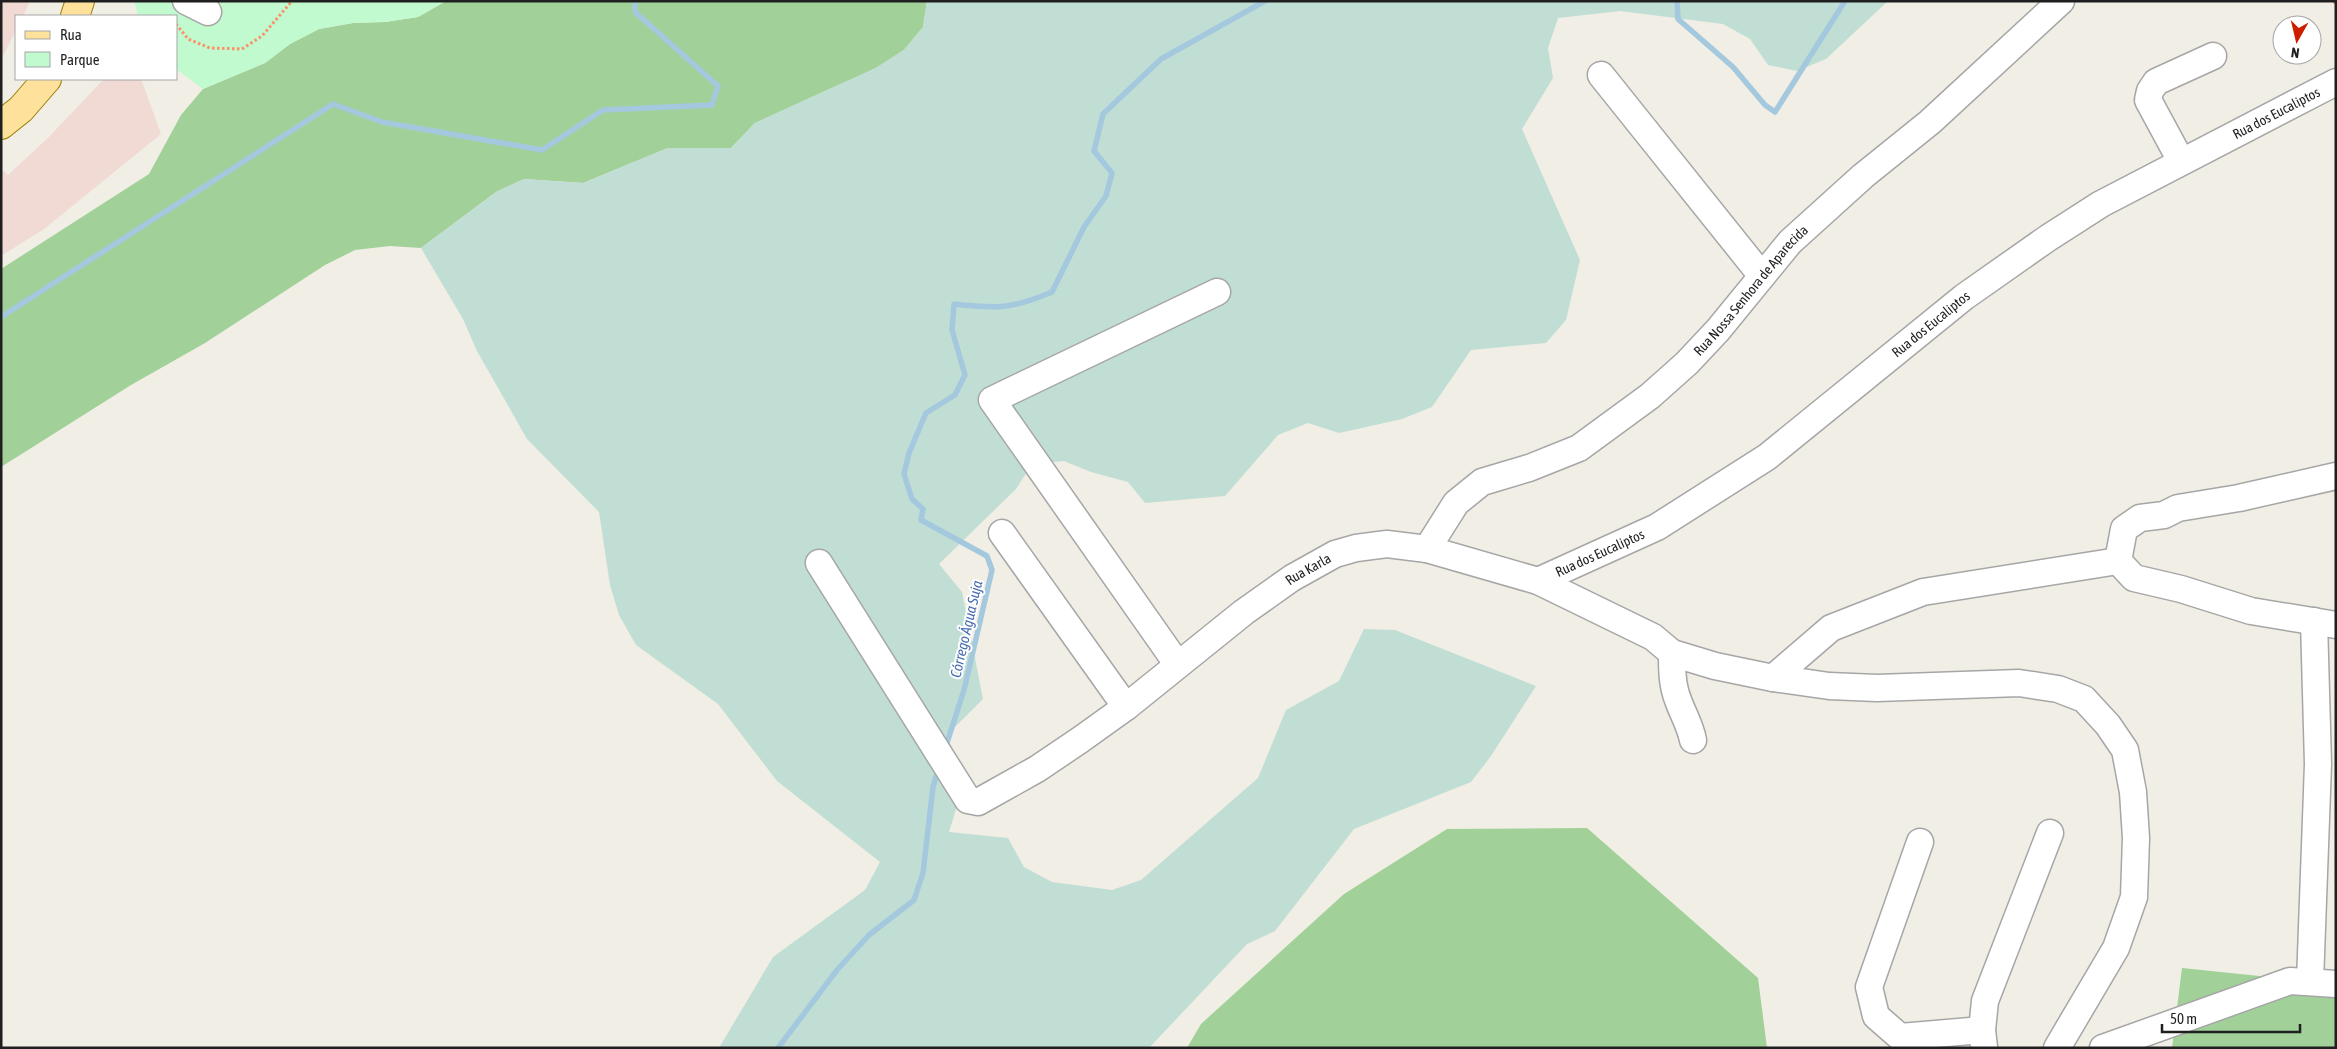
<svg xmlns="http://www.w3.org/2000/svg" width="2337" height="1049" font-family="'Asap Condensed',sans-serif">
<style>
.commercial{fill:#f1d9d4}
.forest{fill:#a1d099}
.wetland{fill:#c1ded5}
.park{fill:#c1face}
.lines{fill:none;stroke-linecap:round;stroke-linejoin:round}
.stream{stroke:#a4c8de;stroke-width:5.5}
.minor-casing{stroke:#a6a6a6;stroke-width:29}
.major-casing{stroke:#997e00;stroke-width:30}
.path{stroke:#fc8e69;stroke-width:3;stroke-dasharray:2.5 2.5;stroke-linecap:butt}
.minor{stroke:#fff;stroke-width:26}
.major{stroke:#fee29c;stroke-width:28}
.labels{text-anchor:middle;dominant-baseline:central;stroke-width:4;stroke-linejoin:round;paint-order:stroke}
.street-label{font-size:14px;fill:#1f1f1f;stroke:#fff}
.water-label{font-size:15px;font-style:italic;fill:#496db1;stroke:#fff}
</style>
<rect width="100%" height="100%" fill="#f0eee5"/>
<path class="commercial" d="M 1,1 L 30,1 L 23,16 L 16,16 L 16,30 L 1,60 Z
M 104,79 L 141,79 L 161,134 L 44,229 L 1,256 L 1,169 L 8,175 L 48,138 Z"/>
<path class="forest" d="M 446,1 L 927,1 L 923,27 L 904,50 L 876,68 L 755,123 L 731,148 L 668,148 L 583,183 L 524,179 L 496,192 L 421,248 L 390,246 L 355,250 L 325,265 L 205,343 L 131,385 L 1,467 L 1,269 L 149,174 L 181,115 L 203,89 L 265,63 L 290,44 L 319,29 L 353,23 L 385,22 L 418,17 Z
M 1587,828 L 1758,978 L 1767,1048 L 1187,1048 L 1201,1024 L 1344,894 L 1447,829 Z
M 2182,968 L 2336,984 L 2336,1048 L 2172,1048 Z"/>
<path class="wetland" d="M 927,1 L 1888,1 L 1826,59 L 1797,71 L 1768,65 L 1750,39 L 1723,24 L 1620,11 L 1558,18 L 1548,48 L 1553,78 L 1522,129 L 1580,260 L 1566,320 L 1546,343 L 1471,350 L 1432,407 L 1402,419 L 1339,433 L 1308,423 L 1278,435 L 1225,496 L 1145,503 L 1128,482 L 1091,472 L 1064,461 L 1032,464 L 1016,489 L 939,564 L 962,592 L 983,699 L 946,736 L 966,777 L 949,832 L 1008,838 L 1024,867 L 1052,882 L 1112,890 L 1141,880 L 1258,778 L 1286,710 L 1339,681 L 1364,629 L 1395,630 L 1536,686 L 1491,756 L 1471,782 L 1354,829 L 1275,931 L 1247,944 L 1149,1048 L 719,1048 L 773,957 L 865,890 L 880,862 L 777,781 L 718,704 L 636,645 L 619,615 L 610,585 L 599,512 L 527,439 L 477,351 L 463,319 L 421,248 L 496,192 L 524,179 L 583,183 L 668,148 L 731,148 L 755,123 L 876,68 L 904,50 L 923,27 Z"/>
<path class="park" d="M 134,1 L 446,1 L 418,17 L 385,22 L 353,23 L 319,29 L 290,44 L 265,63 L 203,89 L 176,69 L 176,16 L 138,16 Z"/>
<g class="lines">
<path class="stream" d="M 1677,1 L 1678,19 L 1733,67 L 1765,105 L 1775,112 L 1845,1
M 1,317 L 333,104 L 382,122 L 542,150 L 603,110 L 712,105 L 718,86 L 635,12 L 635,1
M 945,749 L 964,690 L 992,570 L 987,556 L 921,520 L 923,509 L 912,499 L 904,474 L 909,453 L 926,413 L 955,395 L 965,375 L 952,330 L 954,304 C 997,309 1012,309 1052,292 L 1084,227 L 1106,196 L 1112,173 L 1094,151 L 1103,114 L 1161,59 L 1265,1
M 778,1048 L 837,970 L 869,935 L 914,900 L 923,873 L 933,787 L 938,770"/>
<defs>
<g id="minor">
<path d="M 186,1 L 208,12"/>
<path d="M 1601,75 L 1762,276"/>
<path d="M 2181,161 L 2148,100 L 2150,91 L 2156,82 L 2213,56"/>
<path d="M 2336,476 L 2239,498 L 2178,508 L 2164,515 L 2140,518 L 2124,529 L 2118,561 L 2134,578 L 2181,589 L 2251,611 L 2336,625"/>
<path d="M 1002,533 L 1126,707"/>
<path id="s1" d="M 1427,549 L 1456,503 L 1482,482 L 1529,468 L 1579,448 L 1650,396 L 1687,363 L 1718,330 L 1790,242 L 1863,176 L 1930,122 L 2061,1"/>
<path id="s2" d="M 819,563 L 968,800 L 978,802 L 1037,769 L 1080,740 L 1126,707 L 1244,612 L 1292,578 L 1335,554 L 1356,548 L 1387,544 L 1427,549 L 1538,581 L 1653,637 L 1672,653 L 1715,666 L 1773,678 L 1829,686 L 1877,688 L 2019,683 L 2058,689 L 2084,699 L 2108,725 L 2125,750 L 2133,792 L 2136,838 L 2134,897 L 2116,948 L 2057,1048"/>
<path id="s3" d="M 1538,581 L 1657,527 L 1767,457 L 1964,297 L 2048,238 L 2101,204 L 2336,82"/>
<path d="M 1672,653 C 1672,669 1672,685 1678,700 C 1683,714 1690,725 1693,740"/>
<path d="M 1178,665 L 992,400 L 1217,292"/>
<path d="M 1773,678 L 1831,628 L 1923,592 L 2118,561"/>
<path d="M 1920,842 L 1869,987 L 1876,1016 L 1900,1037 L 1982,1030"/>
<path d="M 2310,982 L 2318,764 L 2314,621"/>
<path d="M 1984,1047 L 1982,1030 L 1985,1001 L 2050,833"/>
<path d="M 2103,1048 L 2290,981 L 2336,984"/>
</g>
<path id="major" d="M 75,16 L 80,1
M 1,125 L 21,109 L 47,79"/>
</defs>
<use href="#minor" class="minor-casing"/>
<use href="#major" class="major-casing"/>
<path class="path" d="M 2334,1 L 2336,5
M 176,24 L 188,39 L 210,48 L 242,49 L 262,36 L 292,1"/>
<use href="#minor" class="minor"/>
<use href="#major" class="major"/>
</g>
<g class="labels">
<g class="street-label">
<text stroke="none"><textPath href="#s3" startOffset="878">Rua dos Eucaliptos</textPath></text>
<text stroke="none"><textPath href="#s1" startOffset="425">Rua Nossa Senhora de Aparecida</textPath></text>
<text stroke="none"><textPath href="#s3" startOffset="472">Rua dos Eucaliptos</textPath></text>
<text stroke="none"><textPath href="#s3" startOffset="68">Rua dos Eucaliptos</textPath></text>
<text stroke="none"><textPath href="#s2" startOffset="695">Rua Karla</textPath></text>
</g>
<g class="water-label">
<text transform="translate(966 629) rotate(-77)">Córrego Água Suja</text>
</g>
</g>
<rect width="2337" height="1049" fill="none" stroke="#1f1f1f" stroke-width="5"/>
<rect x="15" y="15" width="162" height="65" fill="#ffffff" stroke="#a5a5a5"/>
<rect x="25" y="31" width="25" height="8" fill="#fee29c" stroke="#a5a5a5"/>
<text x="60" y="40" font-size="15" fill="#1f1f1f">Rua</text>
<rect x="25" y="52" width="25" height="15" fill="#c1face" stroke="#a5a5a5"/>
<text x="60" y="65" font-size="15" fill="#1f1f1f">Parque</text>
<g transform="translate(2297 40) rotate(188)"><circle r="24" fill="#ffffff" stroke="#a5a5a5"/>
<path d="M0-4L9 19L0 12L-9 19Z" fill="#cd1f00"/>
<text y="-8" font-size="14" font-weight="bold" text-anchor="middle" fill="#1f1f1f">N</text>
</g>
<path d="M2162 1024v8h138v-8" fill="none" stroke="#1f1f1f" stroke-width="2.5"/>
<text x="2170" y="1024" font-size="15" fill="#1f1f1f" stroke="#ffffff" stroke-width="4" paint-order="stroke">50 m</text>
</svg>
